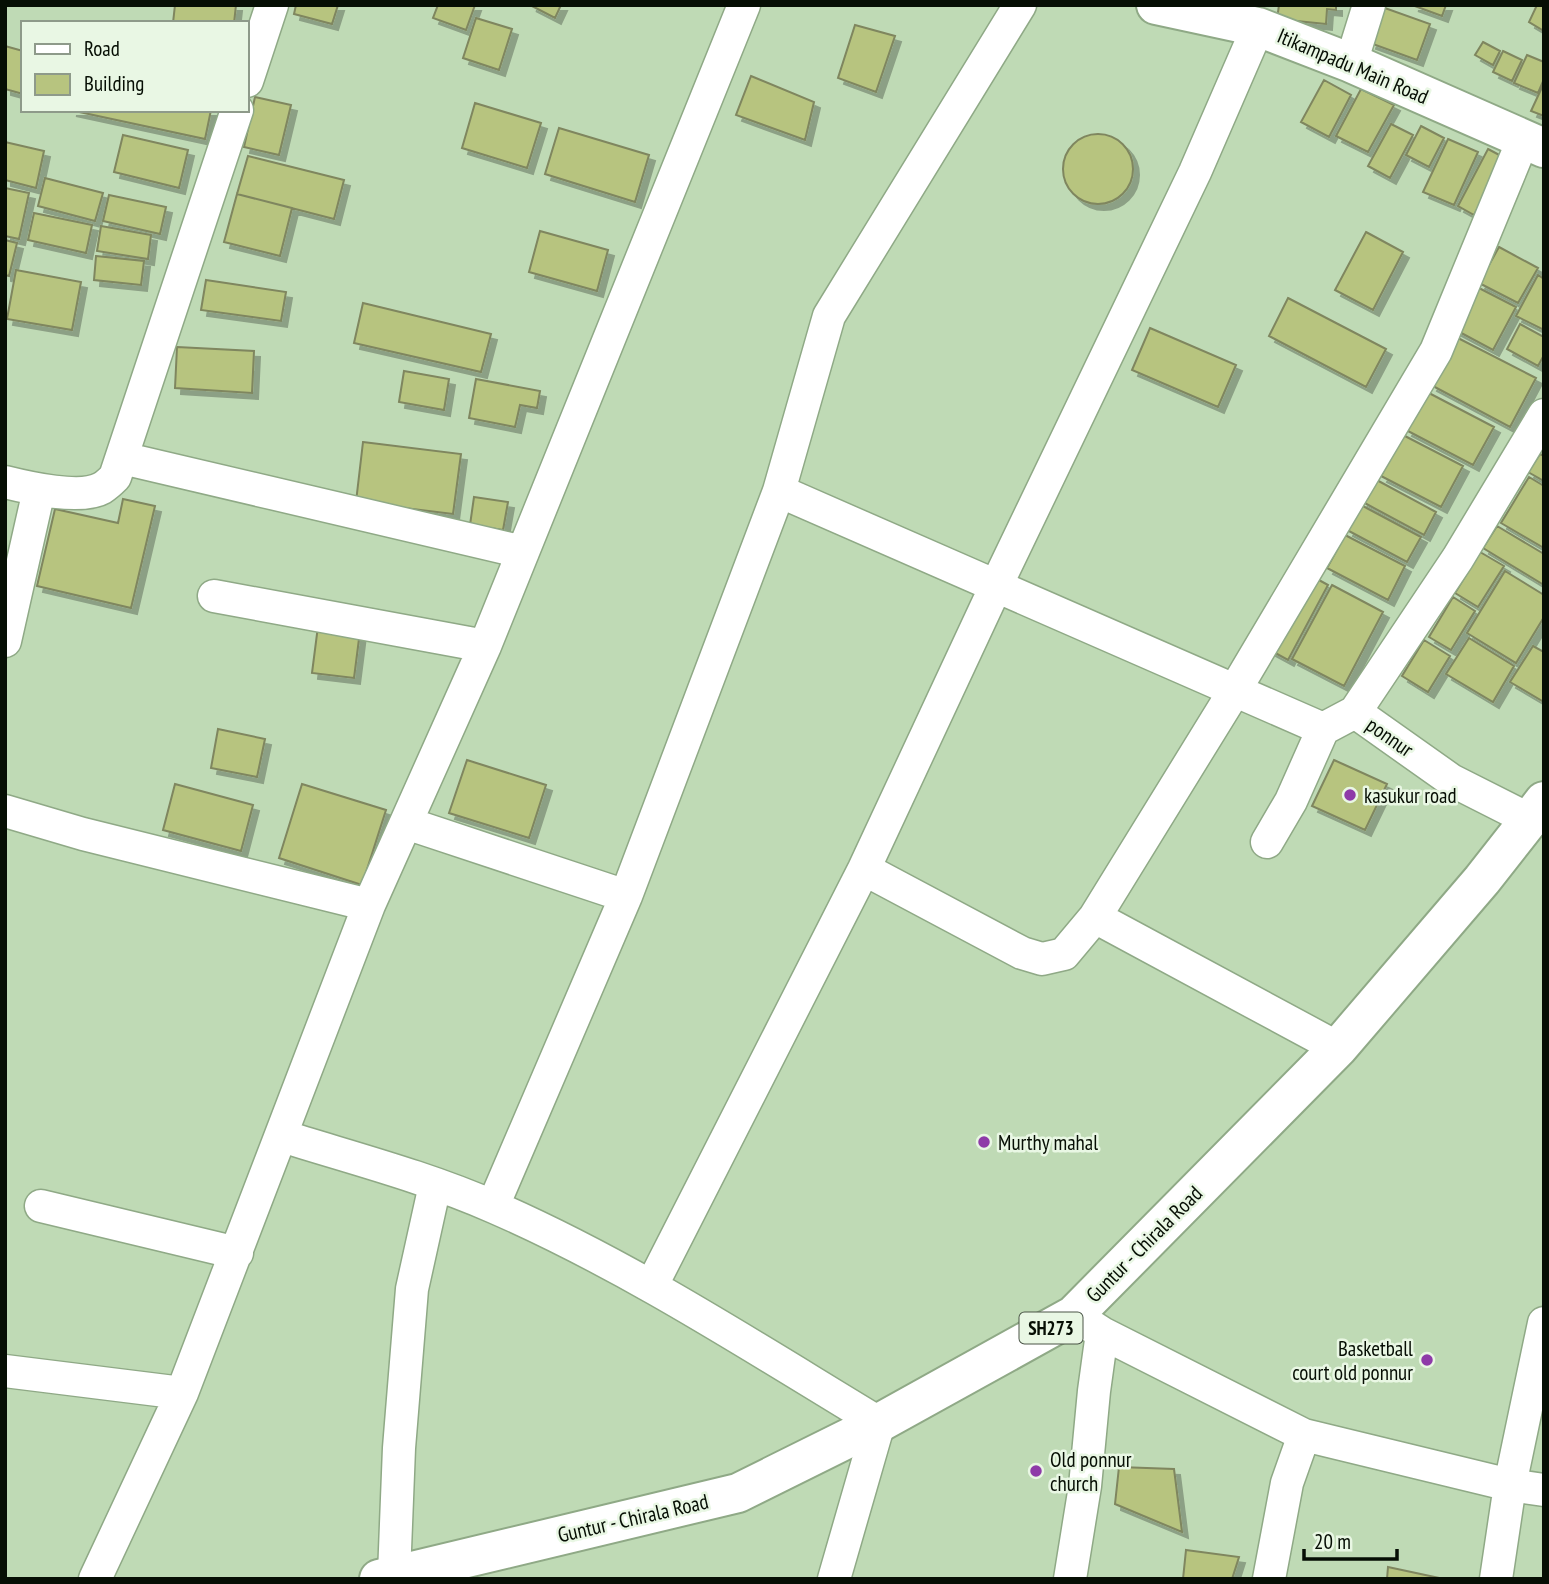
<svg xmlns="http://www.w3.org/2000/svg" width="1549" height="1584" font-family="'PT Sans Narrow',sans-serif">
<style>
.building{fill:#b7c47f;stroke:#7f865f;stroke-width:2;filter:url(#shadow)}
.lines{fill:none;stroke-linecap:round;stroke-linejoin:round}
.minor-casing{stroke:#8fa986;stroke-width:35}
.tertiary-casing{stroke:#8fa986;stroke-width:42}
.primary-casing{stroke:#8fa986;stroke-width:42}
.minor{stroke:#fff;stroke-width:32}
.tertiary{stroke:#fff;stroke-width:38}
.primary{stroke:#fff;stroke-width:38}
.poi-dot{fill:#8e3aa8;stroke:#e9f7e4;stroke-width:2.5}
.labels{text-anchor:middle;dominant-baseline:central;stroke-width:5;stroke-linejoin:round;paint-order:stroke}
.shield{fill:#e9f7e4;stroke:#4a5447;stroke-width:2}
.shield-label{font-size:19px;font-weight:bold;fill:#060e04}
.street-label{font-size:21px;fill:#060e04;stroke:#e9f7e4}
.poi-label{font-size:21px;fill:#060e04;stroke:#e9f7e4;text-anchor:start}
</style>
<defs>
<filter id="shadow"><feDropShadow dx="6" dy="6" stdDeviation="0" flood-color="#0004"/></filter>
</defs>
<rect width="100%" height="100%" fill="#bfdab5"/>
<path class="building" d="M 175,5 L 236,5 L 234,23 L 173,23 Z
M 296,5 L 338,5 L 332,24 L 294,14 Z
M 438,5 L 475,5 L 466,30 L 433,18 Z
M 530,5 L 561,5 L 555,18 Z
M 1279,5 L 1336,5 L 1336,10 L 1327,9 L 1326,24 L 1277,19 Z
M 1412,5 L 1446,5 L 1442,16 Z
M 1537,5 L 1544,5 L 1544,31 L 1529,22 Z
M 1382,7 L 1430,24 L 1417,60 L 1370,43 Z
M 476,18 L 512,29 L 499,70 L 463,58 Z
M 855,25 L 895,36 L 876,92 L 838,78 Z
M 1483,42 L 1500,51 L 1493,65 L 1475,55 Z
M 5,46 L 23,51 L 23,94 L 5,89 Z
M 1503,51 L 1522,60 L 1512,81 L 1493,72 Z
M 1527,55 L 1544,62 L 1544,79 L 1538,93 L 1514,83 Z
M 751,76 L 814,102 L 805,140 L 736,115 Z
M 1324,80 L 1351,95 L 1329,137 L 1301,122 Z
M 1544,83 L 1544,116 L 1531,111 Z
M 1361,89 L 1394,105 L 1368,152 L 1336,136 Z
M 255,97 L 291,105 L 279,155 L 244,147 Z
M 475,103 L 541,123 L 527,168 L 462,148 Z
M 70,110 L 211,110 L 205,139 Z
M 1391,124 L 1413,135 L 1390,178 L 1368,166 Z
M 1421,126 L 1444,138 L 1429,167 L 1406,155 Z
M 559,128 L 649,155 L 635,202 L 545,174 Z
M1063 169a35 35 0 1 1 70 0a35 35 0 1 1-70 0Z
M 123,135 L 188,150 L 179,188 L 114,172 Z
M 1448,139 L 1478,152 L 1454,205 L 1423,192 Z
M 5,142 L 44,151 L 36,188 L 5,180 Z
M 1488,149 L 1505,158 L 1474,215 L 1458,206 Z
M 248,156 L 344,180 L 334,219 L 237,194 Z
M 45,178 L 103,193 L 95,221 L 38,206 Z
M 5,188 L 29,193 L 19,239 L 5,236 Z
M 237,194 L 292,208 L 280,256 L 224,242 Z
M 109,195 L 166,207 L 160,234 L 103,221 Z
M 34,213 L 92,225 L 86,253 L 28,240 Z
M 101,226 L 151,235 L 148,259 L 97,251 Z
M 540,231 L 608,250 L 597,291 L 529,272 Z
M 1366,232 L 1403,252 L 1373,310 L 1335,290 Z
M 5,240 L 17,243 L 9,276 L 5,275 Z
M 1499,247 L 1538,268 L 1518,303 L 1479,283 Z
M 96,256 L 144,261 L 141,285 L 94,280 Z
M 16,270 L 81,282 L 72,330 L 7,319 Z
M 1538,275 L 1544,279 L 1544,330 L 1516,316 Z
M 206,280 L 286,292 L 281,321 L 201,310 Z
M 1475,286 L 1516,307 L 1493,350 L 1452,328 Z
M 1288,298 L 1386,349 L 1366,387 L 1269,336 Z
M 363,303 L 491,334 L 481,372 L 354,343 Z
M 1520,324 L 1544,337 L 1544,355 L 1538,366 L 1507,349 Z
M 1150,328 L 1236,365 L 1218,407 L 1132,370 Z
M 1456,337 L 1536,378 L 1510,427 L 1431,385 Z
M 177,347 L 254,351 L 252,393 L 175,388 Z
M 404,371 L 449,379 L 444,410 L 399,402 Z
M 476,379 L 540,391 L 537,408 L 520,405 L 515,427 L 469,418 Z
M 1427,392 L 1494,427 L 1473,465 L 1406,430 Z
M 1403,435 L 1463,466 L 1441,507 L 1381,476 Z
M 363,442 L 461,454 L 453,514 L 356,502 Z
M 1540,454 L 1544,456 L 1544,481 L 1528,472 Z
M 1529,477 L 1544,486 L 1544,548 L 1501,523 Z
M 1373,478 L 1436,512 L 1424,535 L 1361,501 Z
M 474,497 L 508,502 L 503,530 L 470,525 Z
M 123,499 L 155,506 L 131,608 L 37,586 L 55,509 L 118,523 Z
M 1361,505 L 1421,537 L 1407,562 L 1347,530 Z
M 1497,526 L 1544,554 L 1544,585 L 1483,548 Z
M 1345,535 L 1405,566 L 1388,600 L 1327,568 Z
M 1480,552 L 1504,566 L 1478,607 L 1455,593 Z
M 1505,571 L 1544,595 L 1544,617 L 1516,663 L 1467,633 Z
M 1308,574 L 1328,585 L 1288,660 L 1268,649 Z
M 1332,585 L 1383,612 L 1344,686 L 1292,659 Z
M 1453,597 L 1475,611 L 1451,650 L 1429,637 Z
M 318,626 L 360,631 L 354,678 L 312,673 Z
M 1469,638 L 1514,666 L 1493,702 L 1446,674 Z
M 1424,640 L 1450,656 L 1428,692 L 1402,676 Z
M 1533,646 L 1544,652 L 1544,702 L 1510,682 Z
M 218,729 L 265,739 L 257,777 L 211,768 Z
M 467,760 L 546,785 L 529,838 L 449,813 Z
M 1334,760 L 1387,784 L 1365,830 L 1312,806 Z
M 175,784 L 253,805 L 241,851 L 163,830 Z
M 302,784 L 386,810 L 362,885 L 279,858 Z
M 1119,1467 L 1174,1469 L 1182,1532 L 1115,1504 Z
M 1186,1550 L 1239,1557 L 1232,1579 L 1183,1579 Z
M 1388,1567 L 1444,1579 L 1387,1579 Z"/>
<g class="lines">
<defs>
<path id="minor" d="M 1351,63 L 1369,5
M 247,81 L 272,5
M 122,458 L 523,552
M 5,482 C 29,488 81,500 102,488 C 107,485 111,481 115,477 L 237,110
M 779,491 L 1323,729
M 214,596 L 485,646
M 5,641 L 39,490
M 1355,712 L 1458,558 L 1544,415
M 5,811 L 83,834 L 369,905
M 406,823 L 626,896
M 1267,842 L 1291,801 L 1323,729 L 1355,712 L 1451,780 L 1530,820
M 864,869 L 1022,953 L 1042,959 L 1064,954 L 1095,917 L 1235,690 L 1436,351 L 1523,140
M 1095,917 L 1338,1048
M 282,1136 C 352,1158 426,1177 494,1207 C 629,1266 753,1347 879,1423 L 834,1579
M 41,1206 L 237,1253
M 493,1206 L 626,896 L 779,491 L 829,316 L 1020,5
M 652,1285 L 864,869 L 996,586 L 1195,172 L 1258,27
M 1074,1315 L 1102,1333 L 1304,1435 L 1510,1485 L 1544,1490
M 5,1371 L 182,1393
M 394,1575 L 399,1448 L 412,1289 L 435,1185
M 95,1579 L 182,1393 L 369,905 L 485,646 L 744,5
M 1070,1579 L 1085,1486 L 1094,1391 L 1102,1333
M 1269,1579 L 1287,1483 L 1304,1435
M 1496,1579 L 1510,1485 L 1544,1323"/>
<path id="tertiary" d="M 1156,5 L 1258,27 L 1351,63 L 1544,148"/>
<path id="primary" d="M 379,1579 L 738,1493 L 879,1423 L 1074,1315 L 1338,1048 L 1482,880 L 1544,801"/>
</defs>
<use href="#minor" class="minor-casing"/>
<use href="#tertiary" class="tertiary-casing"/>
<use href="#primary" class="primary-casing"/>
<use href="#minor" class="minor"/>
<use href="#tertiary" class="tertiary"/>
<use href="#primary" class="primary"/>
</g>
<g class="poi-dot">
<circle cx="1350" cy="795" r="7"/>
<circle cx="984" cy="1142" r="7"/>
<circle cx="1427" cy="1360" r="7"/>
<circle cx="1036" cy="1471" r="7"/>
</g>
<g class="labels">
<rect class="shield" x="1019.5" y="1312.5" width="63" height="31" rx="5"/>
<g class="shield-label">
<text x="1051" y="1328">SH273</text>
</g>
<g class="street-label">
<text transform="translate(1353 66) rotate(23)">Itikampadu Main Road</text>
<text transform="translate(1390 737) rotate(35)">ponnur</text>
<text transform="translate(1144 1244) rotate(-45)">Guntur - Chirala Road</text>
<text transform="translate(633 1518) rotate(-13)">Guntur - Chirala Road</text>
</g>
<g class="poi-label">
<text x="1364" y="795">kasukur road</text>
<text x="998" y="1142">Murthy mahal</text>
<text x="1413" y="1348" text-anchor="end">Basketball<tspan x="1413" dy="24">court old ponnur</tspan></text>
<text x="1050" y="1459">Old ponnur<tspan x="1050" dy="24">church</tspan></text>
</g>
</g>
<rect width="1549" height="1584" fill="none" stroke="#060e04" stroke-width="14"/>
<rect x="21" y="21" width="228" height="91" fill="#e9f7e4" stroke="#8e9a8a" stroke-width="2"/>
<rect x="35" y="44" width="35" height="10" fill="#ffffff" stroke="#8e9a8a" stroke-width="2"/>
<text x="84" y="56" font-size="21" fill="#060e04">Road</text>
<rect x="35" y="74" width="35" height="21" fill="#b7c47f" stroke="#8e9a8a" stroke-width="2"/>
<text x="84" y="91" font-size="21" fill="#060e04">Building</text>
<path d="M1304 1549v10h93v-10" fill="none" stroke="#060e04" stroke-width="3.5"/>
<text x="1314" y="1549" font-size="21" fill="#060e04" stroke="#e9f7e4" stroke-width="5" paint-order="stroke">20 m</text>
</svg>
